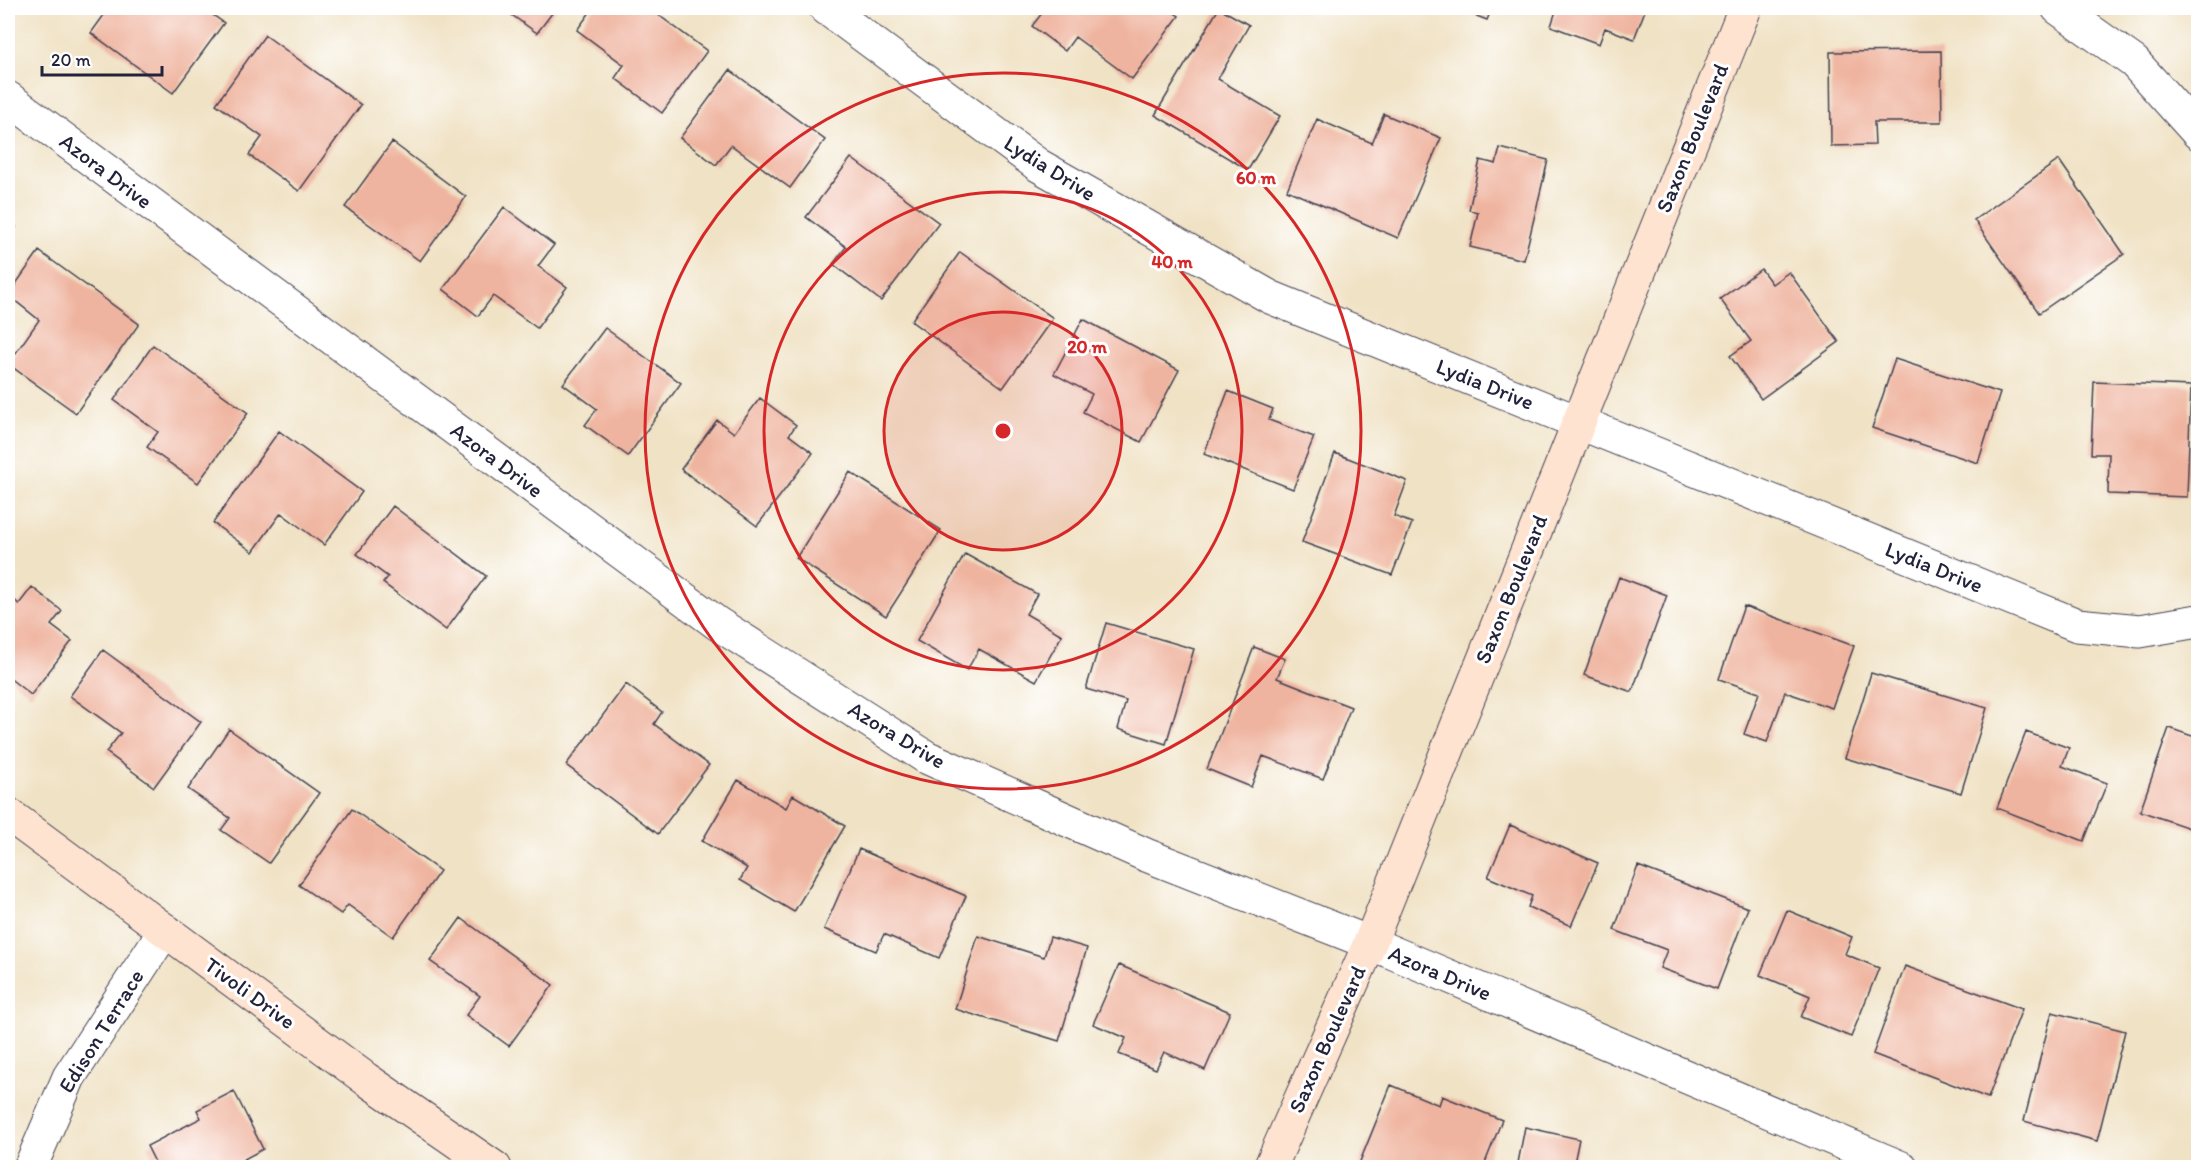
<svg xmlns="http://www.w3.org/2000/svg" width="2206" height="1175" font-family="Itim,sans-serif">
<style>
.building{fill:#efb49f}
.lines{fill:none;stroke-linecap:round;stroke-linejoin:round}
.street-casing{stroke:#413f50;stroke-width:35}
.secondary-casing{stroke:#413f50;stroke-width:35}
.street{stroke:#fff;stroke-width:33}
.secondary{stroke:#fee3d1;stroke-width:33}
.ring{fill:none;stroke:#d62828;stroke-width:3}
.labels{text-anchor:middle;dominant-baseline:central;stroke-width:6;stroke-linejoin:round;paint-order:stroke}
.street-label{font-size:22px;fill:#22223b;stroke:#fff}
.centre{fill:#d62828;stroke:#fff;stroke-width:3}
.ring-label{font-size:18px;text-anchor:middle;font-weight:bold;fill:#d62828;stroke:#fff;stroke-width:6;stroke-linejoin:round;paint-order:stroke}
</style>
<rect width="100%" height="100%" fill="#fff"/>
<filter id="ink" filterUnits="userSpaceOnUse"><feTurbulence type="fractalNoise" baseFrequency=".0167" numOctaves="2"/><feDisplacementMap in="SourceGraphic" scale="12" xChannelSelector="R" yChannelSelector="G"/><feConvolveMatrix kernelMatrix="1 2 1 2 8 2 1 2 1" color-interpolation-filters="sRGB"/></filter>
<filter id="wash" filterUnits="userSpaceOnUse"><feTurbulence type="fractalNoise" baseFrequency=".008" numOctaves="4" result="noise"/><feDisplacementMap in="SourceGraphic" scale="24" xChannelSelector="R" yChannelSelector="G"/><feGaussianBlur stdDeviation="1.35" result="paint"/><feColorMatrix in="noise" values="0 0 0 0 0 0 0 0 0 0 0 0 0 0 0 0 0 1.4 0 .05"/><feComposite in="paint" operator="in"/></filter>
<g filter="url(#wash)">
<rect width="100%" height="100%" fill="#f0e2c5"/>
<g id="blocks">
<path class="building" d="M 109,8 L 203,8 L 224,23 L 173,93 L 91,33 Z
M 502,8 L 556,8 L 537,33 Z
M 593,8 L 649,8 L 707,51 L 662,113 L 615,78 L 624,65 L 577,30 Z
M 1046,8 L 1167,8 L 1179,16 L 1132,79 L 1075,37 L 1065,51 L 1032,26 Z
M 1219,8 L 1249,25 L 1218,79 L 1280,116 L 1248,170 L 1155,115 Z
M 1456,8 L 1492,8 L 1487,20 Z
M 1557,8 L 1646,8 L 1634,39 L 1605,28 L 1599,44 L 1551,26 Z
M 265,35 L 361,105 L 299,191 L 249,155 L 262,137 L 216,104 Z
M 1941,51 L 1942,122 L 1874,122 L 1875,145 L 1831,146 L 1830,52 Z
M 730,70 L 825,140 L 790,188 L 731,145 L 716,165 L 680,138 Z
M 1384,114 L 1441,138 L 1398,238 L 1287,190 L 1317,119 L 1372,143 Z
M 392,142 L 466,197 L 420,261 L 345,207 Z
M 1500,148 L 1548,160 L 1524,260 L 1470,247 L 1478,212 L 1469,210 L 1480,160 L 1496,164 Z
M 851,158 L 939,223 L 881,301 L 833,264 L 846,247 L 806,217 Z
M 2059,160 L 2124,254 L 2039,313 L 1974,220 Z
M 504,207 L 554,245 L 538,266 L 567,287 L 537,328 L 493,296 L 478,316 L 443,289 Z
M 8,221 L 16,227 L 8,238 Z
M 39,251 L 139,324 L 76,413 L 8,364 L 39,320 L 8,295 Z
M 960,252 L 1053,318 L 1003,388 L 911,321 Z
M 1761,269 L 1772,284 L 1789,272 L 1839,342 L 1761,399 L 1730,356 L 1751,341 L 1720,299 Z
M 1083,319 L 1179,370 L 1141,442 L 1083,412 L 1092,394 L 1054,374 Z
M 605,328 L 681,383 L 628,456 L 585,425 L 597,409 L 563,384 Z
M 153,345 L 248,413 L 198,483 L 147,447 L 158,432 L 114,400 Z
M 1895,359 L 2000,393 L 1978,463 L 1872,428 Z
M 2094,382 L 2191,386 L 2187,497 L 2108,494 L 2109,454 L 2091,454 Z
M 1228,391 L 1273,409 L 1269,420 L 1314,437 L 1293,489 L 1204,454 Z
M 760,398 L 796,425 L 789,435 L 813,453 L 757,526 L 681,469 L 717,420 L 734,433 Z
M 279,431 L 362,492 L 324,545 L 281,513 L 253,552 L 213,523 Z
M 1335,453 L 1407,481 L 1394,516 L 1412,523 L 1392,575 L 1302,542 Z
M 850,472 L 941,530 L 886,616 L 796,558 Z
M 393,506 L 486,576 L 446,630 L 383,583 L 388,577 L 357,554 Z
M 965,554 L 1037,594 L 1026,614 L 1062,635 L 1036,681 L 979,649 L 967,670 L 917,641 Z
M 1619,577 L 1667,595 L 1632,692 L 1584,675 Z
M 32,587 L 62,611 L 51,625 L 72,641 L 31,695 L 8,677 L 8,595 L 19,604 Z
M 1744,606 L 1854,646 L 1832,708 L 1785,692 L 1767,742 L 1744,734 L 1759,693 L 1719,679 Z
M 1106,623 L 1194,649 L 1166,744 L 1118,729 L 1126,701 L 1086,689 Z
M 1254,647 L 1285,659 L 1277,678 L 1351,707 L 1323,779 L 1263,756 L 1251,787 L 1207,769 Z
M 103,650 L 201,722 L 154,787 L 106,752 L 121,733 L 70,696 Z
M 1871,673 L 1987,708 L 1961,793 L 1845,758 Z
M 626,684 L 662,712 L 654,724 L 709,765 L 658,834 L 566,765 Z
M 2169,728 L 2198,738 L 2198,831 L 2140,811 Z
M 229,729 L 319,793 L 269,863 L 221,830 L 230,818 L 188,789 Z
M 2026,732 L 2069,748 L 2062,766 L 2107,783 L 2084,841 L 1997,808 Z
M 738,780 L 786,808 L 793,795 L 845,826 L 794,912 L 740,880 L 747,868 L 702,841 Z
M 352,809 L 440,871 L 393,937 L 348,905 L 341,914 L 299,885 Z
M 1510,825 L 1598,863 L 1571,926 L 1528,907 L 1532,896 L 1488,877 Z
M 859,849 L 966,896 L 939,958 L 884,934 L 876,951 L 824,929 Z
M 1638,866 L 1748,908 L 1717,989 L 1660,968 L 1667,950 L 1614,930 Z
M 1787,910 L 1852,937 L 1845,954 L 1879,968 L 1851,1037 L 1801,1017 L 1810,996 L 1760,975 Z
M 461,918 L 553,985 L 509,1046 L 466,1015 L 480,996 L 430,961 Z
M 978,936 L 1044,957 L 1050,937 L 1087,948 L 1059,1041 L 955,1009 Z
M 1119,965 L 1230,1012 L 1205,1070 L 1164,1052 L 1156,1069 L 1119,1054 L 1126,1038 L 1093,1024 Z
M 1905,966 L 2022,1009 L 1988,1098 L 1873,1054 Z
M 2052,1012 L 2125,1031 L 2097,1141 L 2024,1121 Z
M 1391,1085 L 1439,1105 L 1442,1096 L 1502,1120 L 1483,1168 L 1367,1168 L 1359,1164 Z
M 234,1091 L 263,1149 L 235,1164 L 237,1168 L 158,1168 L 147,1146 L 201,1118 L 197,1110 Z
M 1525,1127 L 1579,1139 L 1573,1168 L 1517,1168 Z"/>
</g>
</g>
<g filter="url(#ink)">
<use href="#blocks" fill-opacity="0" stroke="#413f50" stroke-width="1.5"/>
<g class="lines">
<defs>
<path id="street" d="M 826,8 L 1038,165 L 1270,297 L 2077,625 L 2140,631 L 2198,621
M 2058,8 L 2134,62 L 2198,133
M 8,98 L 718,624 L 926,757 L 1146,855 L 1370,943 L 1902,1168
M 30,1168 L 69,1077 L 165,930"/>
<path id="secondary" d="M 8,814 L 366,1079 L 495,1168
M 1270,1168 L 1370,943 L 1745,8"/>
</defs>
<use href="#street" class="street-casing"/>
<use href="#secondary" class="secondary-casing"/>
<use href="#street" class="street"/>
<use href="#secondary" class="secondary"/>
</g>
</g>
<circle cx="1003" cy="431" r="119" fill="#d62828" fill-opacity=".12"/>
<g class="ring">
<circle cx="1003" cy="431" r="119"/>
<circle cx="1003" cy="431" r="239"/>
<circle cx="1003" cy="431" r="358"/>
</g>
<g class="labels">
<g class="street-label">
<text transform="translate(1692 138) rotate(-68)">Saxon Boulevard</text>
<text transform="translate(1050 168) rotate(32)">Lydia Drive</text>
<text transform="translate(106 171) rotate(37)">Azora Drive</text>
<text transform="translate(1485 384) rotate(22)">Lydia Drive</text>
<text transform="translate(497 460) rotate(37)">Azora Drive</text>
<text transform="translate(1934 567) rotate(22)">Lydia Drive</text>
<text transform="translate(1511 589) rotate(-68)">Saxon Boulevard</text>
<text transform="translate(897 735) rotate(31)">Azora Drive</text>
<text transform="translate(1440 973) rotate(23)">Azora Drive</text>
<text transform="translate(250 993) rotate(36)">Tivoli Drive</text>
<text transform="translate(101 1031) rotate(-58)">Edison Terrace</text>
<text transform="translate(1327 1039) rotate(-66)">Saxon Boulevard</text>
</g>
</g>
<circle cx="1003" cy="431" r="9" class="centre"/>
<g class="ring-label">
<text x="1256" y="184">60 m</text>
<text x="1172" y="268">40 m</text>
<text x="1087" y="353">20 m</text>
</g>
<rect width="2206" height="1175" fill="none" stroke="#fff" stroke-width="30"/>
<path d="M42 66v9h120v-9" fill="none" stroke="#22223b" stroke-width="3"/>
<text x="51" y="66" font-size="18" fill="#22223b" stroke="#ffffff" stroke-width="4.5" paint-order="stroke">20 m</text>
</svg>
